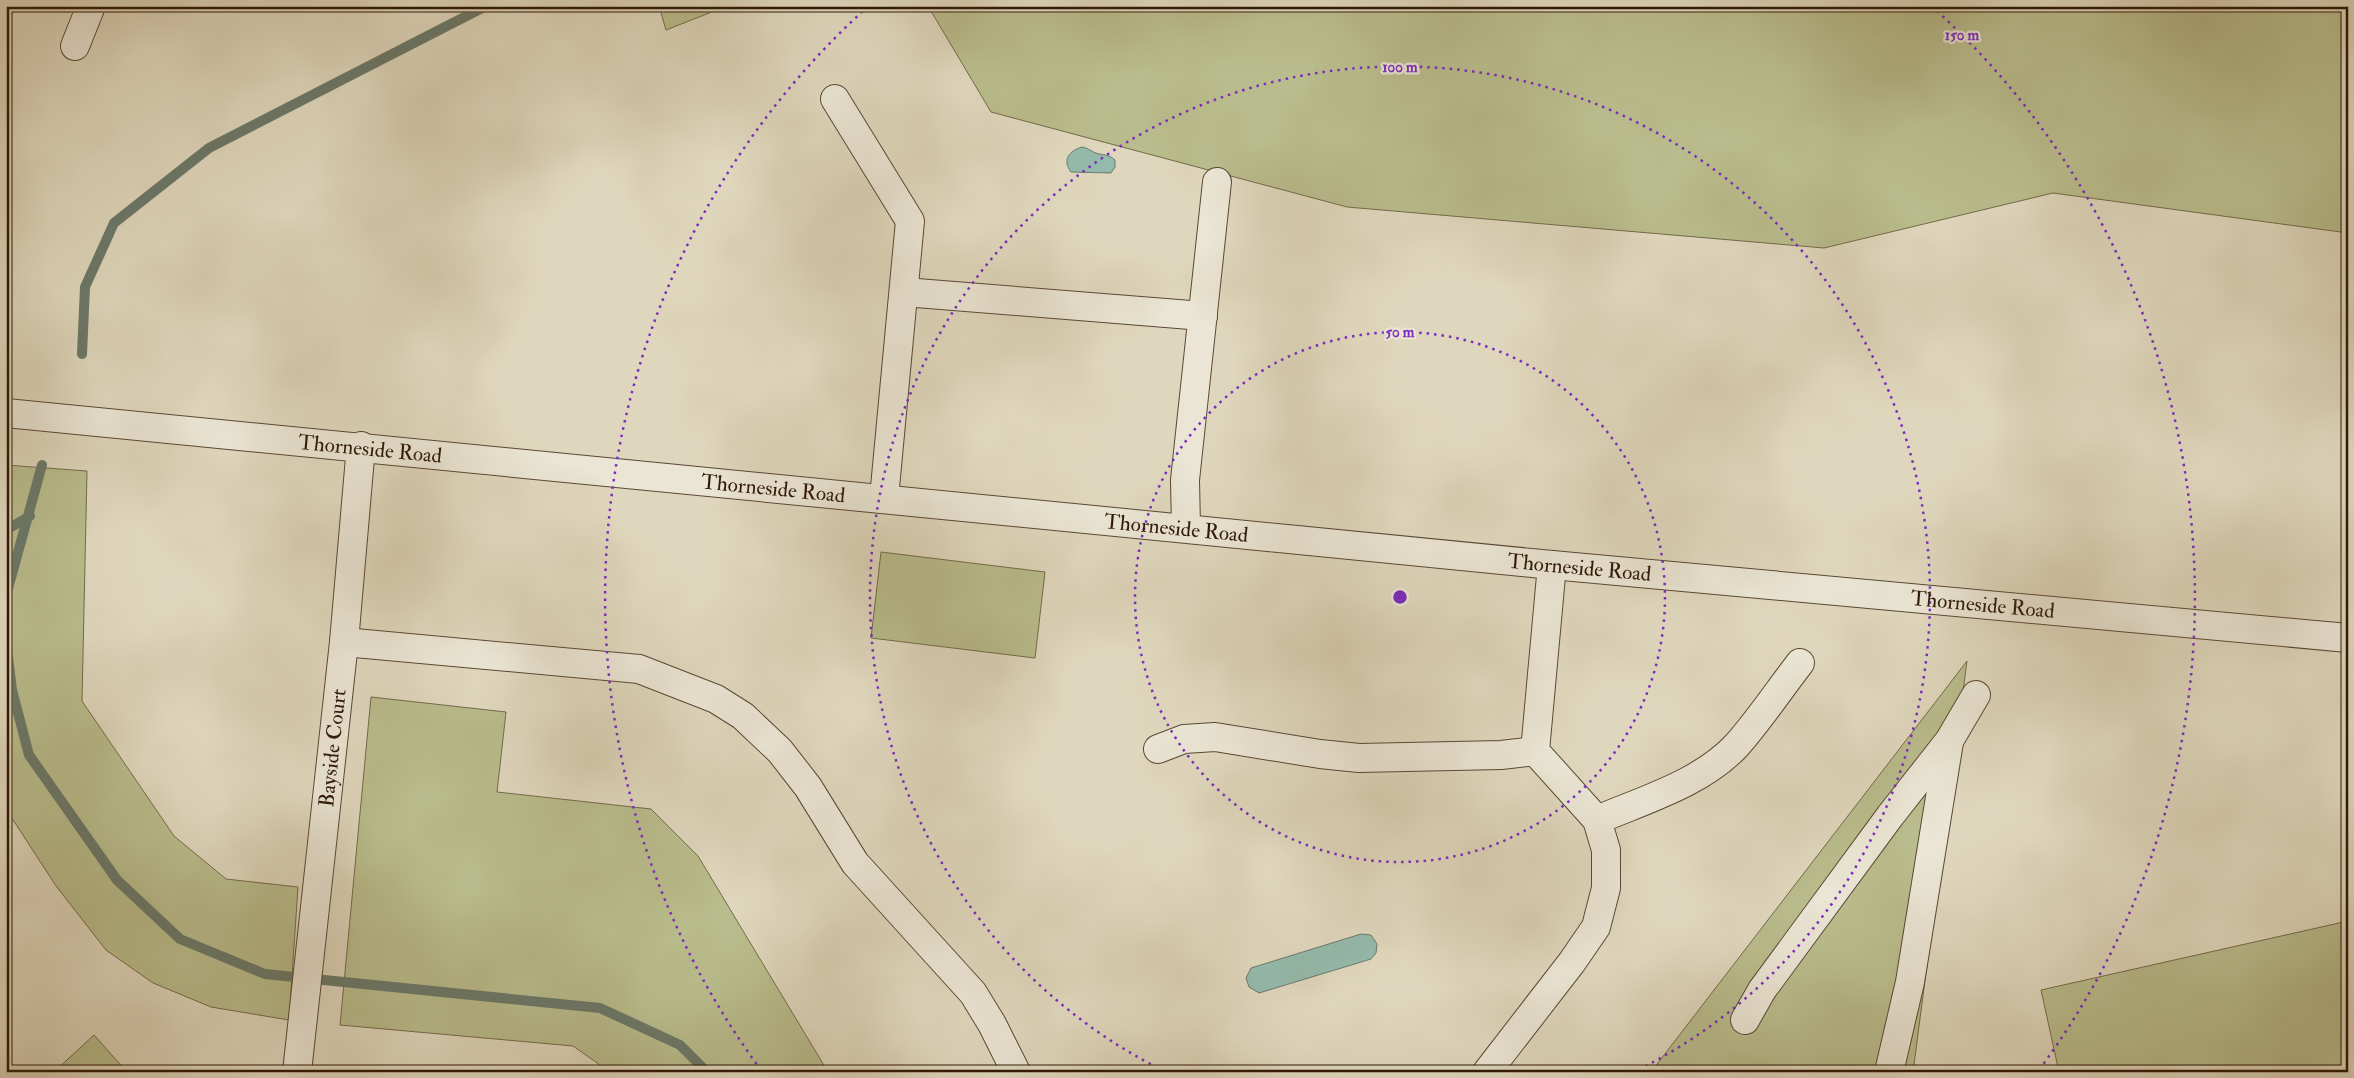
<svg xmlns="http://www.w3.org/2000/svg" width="2354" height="1078" font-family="'IM FELL Double Pica',serif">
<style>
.green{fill:#b9bc8c;stroke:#746a49}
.water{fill:#94baac;stroke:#6b796a}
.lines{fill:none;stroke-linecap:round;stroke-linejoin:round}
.stream{stroke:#6b796a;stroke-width:10}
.minor-casing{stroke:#5a4834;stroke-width:30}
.minor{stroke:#eae5d4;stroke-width:28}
.ring{fill:none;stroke:#7b2cbf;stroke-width:2.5;stroke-dasharray:2.5 5}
.labels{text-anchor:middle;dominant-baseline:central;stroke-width:4.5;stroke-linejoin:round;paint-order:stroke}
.street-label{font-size:21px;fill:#2e1806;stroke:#eae5d4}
.centre{fill:#7b2cbf;stroke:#eae5d4;stroke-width:2.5}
.ring-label{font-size:15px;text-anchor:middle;font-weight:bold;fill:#7b2cbf;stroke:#eae5d4;stroke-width:4.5;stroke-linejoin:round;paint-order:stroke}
</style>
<rect width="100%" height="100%" fill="#dfd7bd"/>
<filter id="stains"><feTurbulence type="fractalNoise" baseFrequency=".004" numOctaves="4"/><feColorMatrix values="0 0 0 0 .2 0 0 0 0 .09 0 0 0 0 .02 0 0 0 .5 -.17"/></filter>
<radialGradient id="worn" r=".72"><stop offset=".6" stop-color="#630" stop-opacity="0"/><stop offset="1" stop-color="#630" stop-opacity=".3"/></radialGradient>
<path class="green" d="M 659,6 L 727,6 L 666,30 Z
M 928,6 L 2348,6 L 2348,233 L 2053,193 L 1824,248 L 1347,207 L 991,112 Z
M 6,465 L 87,471 L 82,701 L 174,836 L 226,879 L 298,887 L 289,1020 L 211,1007 L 153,983 L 106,950 L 56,886 L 6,809 Z
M 881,552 L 1045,572 L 1035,658 L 871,638 Z
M 1967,661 L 1913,1072 L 1651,1072 Z
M 371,697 L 506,712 L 497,792 L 651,809 L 698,856 L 828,1072 L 610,1072 L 573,1046 L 340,1025 Z
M 2348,921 L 2348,1072 L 2059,1072 L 2041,990 Z
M 94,1035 L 127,1072 L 54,1072 Z"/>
<path class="water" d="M 1082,147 C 1089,148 1093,153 1099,154 C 1106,155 1109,155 1115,160 L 1115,167 L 1111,173 L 1071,172 C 1062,160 1069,151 1082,147 Z
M 1361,934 L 1371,935 L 1377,944 L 1376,953 L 1371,959 L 1259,993 L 1249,987 L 1246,978 L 1251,968 Z"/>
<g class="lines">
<path class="stream" d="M 82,354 L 85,287 L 114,223 L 209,148 L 486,6
M 6,530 L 30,516
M 6,596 L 42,465
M 6,640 L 12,690 L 29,755 L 117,880 L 180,939 L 265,974 L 600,1008 L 680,1045 L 707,1072"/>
<defs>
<g id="minor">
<path d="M 75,46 L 91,6"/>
<path d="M 835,99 L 910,221 L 884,498"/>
<path d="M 904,292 L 1203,316"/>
<path id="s1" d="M 6,413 L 1552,565 L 2348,638"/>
<path d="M 1186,528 L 1185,480 L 1217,182"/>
<path d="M 344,642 L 639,669 L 716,699 L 743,716 L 780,751 L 808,787 L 855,863 L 973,993 L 992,1024 L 1016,1072"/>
<path d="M 1158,749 L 1184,739 L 1215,737 L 1320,754 L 1359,758 L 1501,755 L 1535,751"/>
<path d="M 1597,820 C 1644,800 1702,783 1737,745 C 1760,719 1779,690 1800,663"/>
<path d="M 1745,1020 L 1762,990 L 1890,816 L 1949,741 L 1976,695"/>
<path id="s2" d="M 297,1072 L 344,642 L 361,446"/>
<path d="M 1487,1072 L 1572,962 L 1596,927 L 1606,888 L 1606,850 L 1597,820 L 1535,751 L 1552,565"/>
<path d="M 1889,1072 L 1910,982 L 1949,742"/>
</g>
</defs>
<use href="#minor" class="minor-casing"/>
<use href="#minor" class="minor"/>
</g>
<g class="ring">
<circle cx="1400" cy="597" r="265"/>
<path d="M1164 1071A530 530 0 1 1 1636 1071"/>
<path d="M761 1070A795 795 0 0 1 863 11M1937 11A795 795 0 0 1 2039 1070"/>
</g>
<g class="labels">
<g class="street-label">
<text stroke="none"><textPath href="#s1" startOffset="366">Thorneside Road</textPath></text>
<text stroke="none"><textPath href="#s1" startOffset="771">Thorneside Road</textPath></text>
<text stroke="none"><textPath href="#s1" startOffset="1176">Thorneside Road</textPath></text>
<text stroke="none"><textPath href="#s1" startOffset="1581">Thorneside Road</textPath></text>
<text stroke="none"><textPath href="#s1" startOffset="1986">Thorneside Road</textPath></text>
<text stroke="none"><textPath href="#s2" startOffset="326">Bayside Court</textPath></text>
</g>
</g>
<circle cx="1400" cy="597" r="8" class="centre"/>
<g class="ring-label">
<text x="1962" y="40">150 m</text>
<text x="1400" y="72">100 m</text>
<text x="1400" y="337">50 m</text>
</g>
<rect width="2354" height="1078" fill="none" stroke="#dfd7bd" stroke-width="25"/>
<rect x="8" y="8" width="2339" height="1063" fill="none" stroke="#2e1806" stroke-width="2.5"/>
<rect x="12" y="12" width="2329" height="1053" fill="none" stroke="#2e1806"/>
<rect width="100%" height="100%" filter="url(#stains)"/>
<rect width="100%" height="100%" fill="url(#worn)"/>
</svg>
